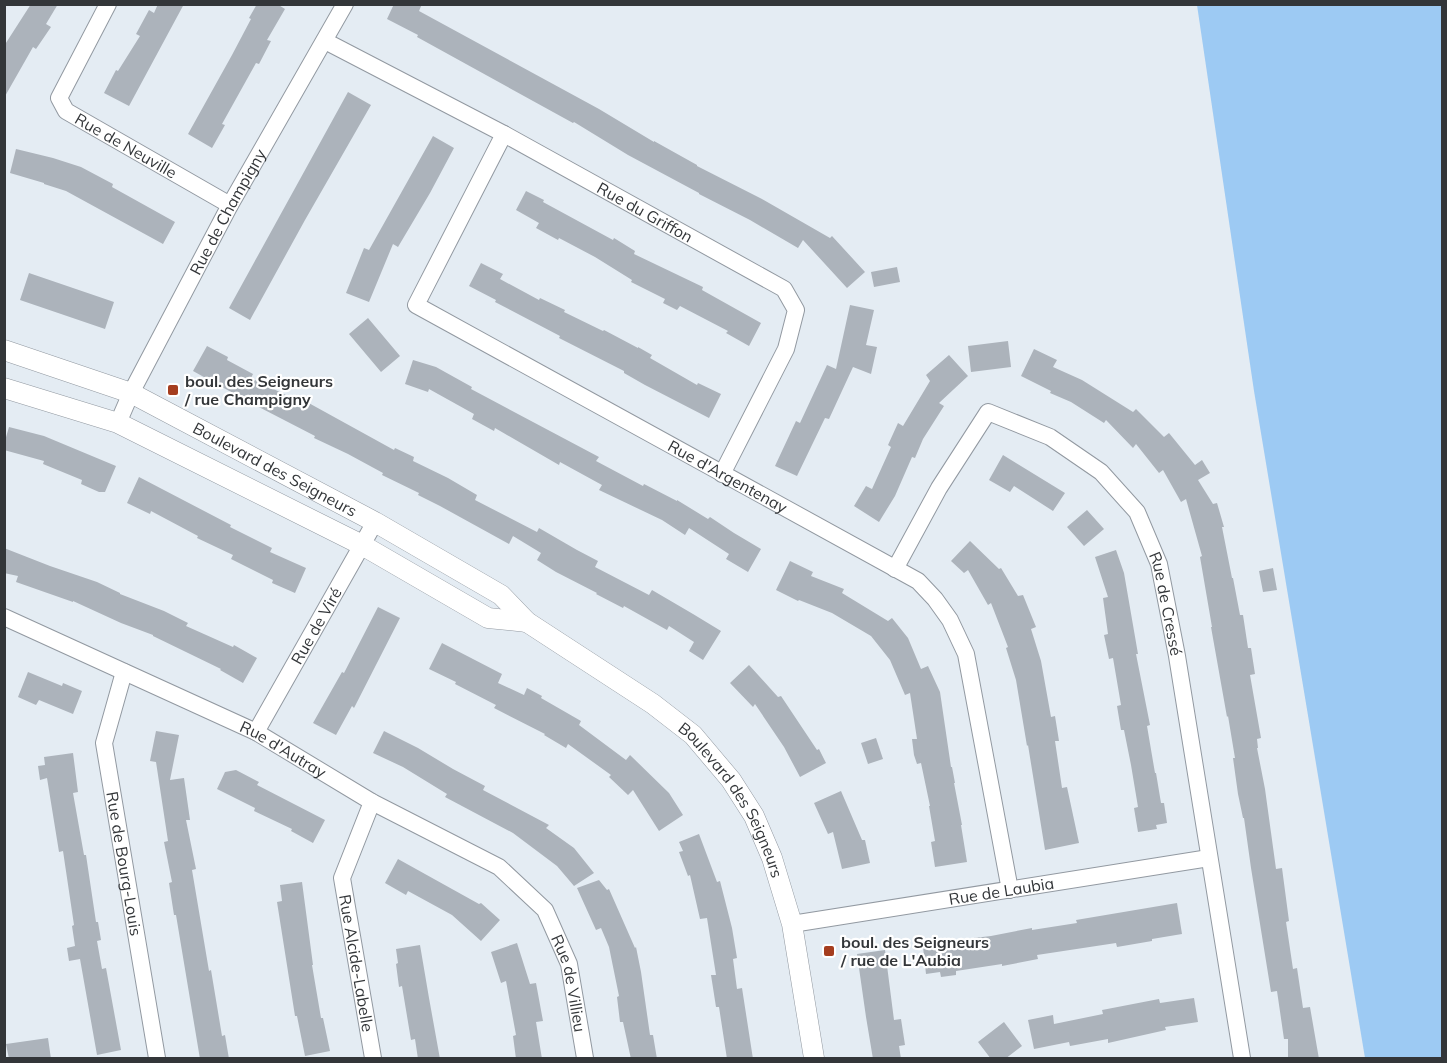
<svg xmlns="http://www.w3.org/2000/svg" width="1447" height="1063" font-family="Mulish,sans-serif">
<style>
.grass{fill:#9dcaf3}
.building{fill:#acb3bb}
.lines{fill:none;stroke-linecap:round;stroke-linejoin:round}
.minor-casing{stroke:#9299a1;stroke-width:18}
.tertiary-casing{stroke:#9299a1;stroke-width:21}
.minor{stroke:#fff;stroke-width:16}
.tertiary{stroke:#fff;stroke-width:20}
.poi-dot{fill:#a53d1e;stroke:#fff;stroke-width:2}
.labels{text-anchor:middle;dominant-baseline:central;stroke-width:4.5;stroke-linejoin:round;paint-order:stroke}
.street-label{font-size:16px;fill:#333639;stroke:#fff}
.poi-label{font-size:16px;font-weight:bold;fill:#333639;stroke:#fff;text-anchor:start}
</style>
<rect width="100%" height="100%" fill="#e4ecf3"/>
<path class="grass" d="M 1197,5 L 1442,5 L 1442,1058 L 1365,1058 L 1254,391 Z"/>
<path class="building" d="M 31,4 L 58,4 L 46,24 L 51,27 L 36,49 L 33,47 L 4,98 L 4,46 Z
M 158,4 L 184,4 L 129,106 L 104,93 L 116,70 L 118,71 L 140,36 L 136,34 L 149,10 L 154,13 Z
M 257,4 L 277,4 L 285,9 L 267,40 L 271,41 L 259,64 L 256,63 L 222,124 L 225,125 L 212,148 L 188,134 L 232,55 L 251,19 L 249,18 Z
M 394,4 L 422,4 L 419,11 L 599,109 L 654,142 L 654,141 L 697,165 L 697,166 L 762,199 L 830,238 L 832,236 L 865,272 L 847,288 L 803,240 L 798,248 L 750,220 L 699,194 L 699,193 L 628,155 L 574,122 L 573,123 L 417,37 L 418,35 L 387,19 Z
M 348,92 L 371,105 L 305,220 L 250,320 L 229,308 Z
M 433,136 L 454,148 L 430,193 L 398,247 L 393,244 L 369,302 L 346,293 L 364,248 L 369,250 Z
M 16,149 L 53,158 L 81,167 L 113,184 L 112,187 L 175,222 L 163,244 L 66,191 L 44,184 L 44,183 L 10,173 Z
M 526,191 L 544,200 L 543,202 L 613,240 L 614,238 L 635,251 L 634,254 L 703,287 L 702,290 L 761,323 L 749,346 L 726,333 L 728,331 L 680,306 L 677,310 L 663,303 L 665,299 L 631,282 L 632,280 L 595,257 L 559,238 L 558,240 L 536,228 L 539,223 L 516,210 Z
M 481,263 L 503,274 L 500,279 L 539,300 L 540,298 L 565,310 L 564,312 L 603,331 L 604,330 L 638,348 L 638,347 L 652,355 L 650,358 L 697,385 L 698,383 L 721,394 L 709,418 L 645,385 L 624,373 L 624,371 L 559,338 L 560,336 L 495,302 L 496,300 L 469,286 Z
M 897,267 L 900,282 L 874,287 L 871,272 Z
M 29,273 L 114,302 L 105,329 L 20,300 Z
M 850,305 L 874,310 L 866,345 L 877,347 L 871,374 L 853,367 L 829,419 L 825,418 L 797,476 L 775,466 L 796,421 L 800,423 L 827,365 L 836,369 Z
M 368,318 L 400,356 L 381,372 L 349,334 Z
M 1008,341 L 1011,367 L 971,372 L 968,346 Z
M 207,346 L 228,357 L 227,360 L 253,374 L 251,378 L 294,399 L 296,396 L 394,450 L 395,448 L 414,457 L 413,461 L 448,478 L 477,495 L 475,500 L 537,532 L 539,528 L 577,550 L 598,561 L 595,567 L 649,595 L 652,590 L 693,614 L 721,631 L 703,660 L 689,651 L 694,642 L 669,626 L 667,630 L 624,606 L 623,608 L 596,594 L 597,593 L 556,572 L 537,560 L 541,553 L 513,536 L 509,544 L 440,506 L 418,495 L 419,493 L 382,475 L 383,473 L 348,454 L 314,438 L 315,436 L 251,403 L 193,371 Z
M 1034,349 L 1057,360 L 1053,367 L 1082,380 L 1133,412 L 1136,409 L 1164,437 L 1169,433 L 1195,465 L 1202,460 L 1210,473 L 1198,480 L 1213,504 L 1217,503 L 1224,527 L 1222,527 L 1232,578 L 1233,578 L 1240,615 L 1243,615 L 1248,648 L 1251,648 L 1255,674 L 1250,675 L 1261,738 L 1257,739 L 1258,748 L 1257,748 L 1265,789 L 1276,869 L 1282,868 L 1289,921 L 1286,922 L 1293,969 L 1297,968 L 1303,1008 L 1310,1007 L 1319,1059 L 1288,1059 L 1288,1039 L 1284,1039 L 1277,991 L 1271,992 L 1251,868 L 1244,818 L 1243,818 L 1238,794 L 1233,758 L 1235,758 L 1228,716 L 1227,717 L 1211,627 L 1212,627 L 1200,557 L 1202,556 L 1186,499 L 1181,502 L 1163,470 L 1159,473 L 1136,444 L 1133,448 L 1106,420 L 1104,423 L 1071,402 L 1050,393 L 1051,391 L 1021,376 Z
M 949,355 L 968,376 L 939,403 L 944,406 L 923,439 L 915,458 L 912,457 L 895,496 L 879,522 L 854,506 L 866,486 L 872,489 L 891,447 L 888,445 L 898,423 L 903,426 L 930,381 L 926,375 Z
M 413,360 L 436,367 L 472,387 L 471,389 L 599,457 L 596,461 L 643,486 L 644,484 L 677,501 L 677,500 L 708,519 L 710,517 L 734,533 L 761,549 L 748,572 L 726,559 L 729,554 L 689,528 L 685,535 L 662,520 L 599,490 L 602,485 L 560,462 L 559,465 L 495,428 L 494,431 L 472,419 L 474,414 L 429,389 L 428,392 L 405,384 Z
M 9,427 L 44,436 L 116,466 L 105,492 L 99,492 L 81,484 L 82,480 L 43,464 L 44,461 L 4,450 L 4,444 Z
M 1003,455 L 1065,493 L 1053,511 L 1014,486 L 1010,492 L 989,480 Z
M 139,477 L 231,525 L 230,527 L 272,548 L 270,552 L 306,568 L 295,593 L 272,583 L 273,580 L 231,559 L 233,555 L 197,538 L 198,536 L 151,511 L 150,514 L 127,503 Z
M 1087,510 L 1104,529 L 1084,546 L 1067,527 Z
M 970,541 L 999,569 L 1001,568 L 1018,596 L 1023,595 L 1036,627 L 1031,629 L 1041,661 L 1051,717 L 1055,716 L 1059,741 L 1055,741 L 1062,788 L 1067,787 L 1079,843 L 1045,850 L 1028,745 L 1027,746 L 1016,680 L 1006,648 L 1008,647 L 991,603 L 988,605 L 968,570 L 964,573 L 951,561 Z
M 4,548 L 50,566 L 97,582 L 120,593 L 120,594 L 164,611 L 188,623 L 186,626 L 233,647 L 234,645 L 257,658 L 243,683 L 220,670 L 221,669 L 153,636 L 153,635 L 121,623 L 73,601 L 73,602 L 16,582 L 18,576 L 4,573 Z
M 1116,550 L 1124,573 L 1138,654 L 1136,654 L 1150,725 L 1147,726 L 1155,773 L 1156,773 L 1161,803 L 1164,803 L 1167,823 L 1156,825 L 1157,829 L 1138,832 L 1134,808 L 1138,807 L 1131,765 L 1124,730 L 1121,730 L 1117,706 L 1121,705 L 1113,658 L 1109,659 L 1104,635 L 1108,634 L 1103,598 L 1108,597 L 1095,557 Z
M 790,561 L 813,572 L 811,576 L 844,589 L 842,593 L 888,621 L 892,618 L 908,638 L 921,669 L 928,666 L 940,692 L 951,767 L 952,767 L 955,783 L 954,783 L 962,825 L 961,825 L 967,862 L 935,867 L 931,842 L 935,841 L 929,806 L 930,806 L 921,763 L 917,764 L 914,755 L 912,739 L 917,739 L 910,693 L 905,695 L 890,660 L 871,636 L 832,613 L 799,600 L 798,601 L 776,590 Z
M 1273,568 L 1277,590 L 1263,592 L 1259,571 Z
M 378,607 L 400,618 L 354,708 L 352,706 L 336,735 L 313,723 L 342,672 L 344,673 Z
M 442,643 L 502,674 L 498,683 L 524,695 L 527,688 L 542,696 L 541,698 L 581,721 L 579,725 L 626,760 L 630,755 L 669,793 L 683,815 L 659,831 L 633,790 L 628,795 L 609,777 L 611,775 L 568,744 L 566,748 L 544,735 L 545,734 L 494,708 L 496,705 L 455,684 L 456,682 L 429,669 Z
M 749,665 L 778,697 L 781,696 L 817,750 L 819,749 L 826,763 L 800,777 L 784,747 L 755,704 L 753,707 L 730,683 Z
M 28,672 L 62,686 L 63,683 L 82,691 L 73,714 L 39,700 L 36,705 L 18,697 Z
M 156,731 L 179,735 L 170,780 L 184,778 L 190,820 L 186,820 L 196,869 L 192,870 L 209,971 L 211,970 L 222,1036 L 225,1035 L 229,1059 L 200,1059 L 176,915 L 174,915 L 169,883 L 172,882 L 164,842 L 168,841 L 156,762 L 150,761 Z
M 384,731 L 418,748 L 453,769 L 485,786 L 483,790 L 549,825 L 546,828 L 574,848 L 594,873 L 574,886 L 557,866 L 513,833 L 445,797 L 447,794 L 403,767 L 373,753 Z
M 876,738 L 883,759 L 868,764 L 861,743 Z
M 73,753 L 78,792 L 73,793 L 84,855 L 86,855 L 96,922 L 98,922 L 101,940 L 97,941 L 102,969 L 106,968 L 121,1050 L 97,1055 L 80,959 L 69,961 L 67,948 L 75,946 L 72,926 L 74,925 L 63,851 L 59,852 L 47,778 L 40,780 L 38,766 L 45,765 L 44,757 Z
M 236,770 L 259,782 L 257,785 L 325,820 L 313,843 L 291,831 L 292,829 L 254,811 L 255,808 L 217,789 L 225,772 Z
M 841,791 L 862,840 L 865,840 L 870,863 L 842,869 L 833,832 L 828,834 L 814,803 Z
M 699,834 L 717,882 L 720,881 L 732,928 L 737,958 L 733,959 L 737,989 L 742,988 L 753,1059 L 727,1059 L 719,1007 L 716,1007 L 711,975 L 716,975 L 707,918 L 700,919 L 690,875 L 688,876 L 679,852 L 683,851 L 679,842 Z
M 398,859 L 479,904 L 481,903 L 500,920 L 481,941 L 452,915 L 408,891 L 406,895 L 385,883 Z
M 599,880 L 607,890 L 609,889 L 635,948 L 636,947 L 641,972 L 650,1035 L 653,1035 L 657,1059 L 631,1059 L 623,1022 L 620,1022 L 617,997 L 619,996 L 609,947 L 601,928 L 596,930 L 577,888 Z
M 302,882 L 313,965 L 312,965 L 321,1018 L 323,1018 L 330,1051 L 305,1056 L 297,1016 L 295,1016 L 277,902 L 282,901 L 280,885 Z
M 1177,903 L 1182,934 L 1152,939 L 1152,941 L 1117,947 L 1116,943 L 1037,955 L 1038,959 L 1002,966 L 1002,964 L 956,971 L 956,975 L 941,977 L 940,972 L 926,974 L 923,947 L 931,946 L 931,943 L 991,936 L 1032,928 L 1032,930 L 1077,923 L 1076,920 Z
M 517,943 L 530,984 L 536,983 L 543,1021 L 536,1022 L 542,1059 L 516,1059 L 513,1036 L 516,1035 L 506,981 L 501,983 L 491,952 Z
M 420,945 L 429,998 L 440,1059 L 418,1059 L 415,1039 L 411,1040 L 402,986 L 399,987 L 396,964 L 398,963 L 396,949 Z
M 885,950 L 894,1020 L 901,1019 L 905,1045 L 899,1046 L 901,1059 L 873,1059 L 866,1017 L 857,954 Z
M 1194,998 L 1198,1022 L 1165,1027 L 1166,1030 L 1108,1043 L 1108,1039 L 1070,1046 L 1069,1042 L 1034,1049 L 1028,1020 L 1053,1015 L 1054,1024 L 1103,1014 L 1102,1010 L 1159,999 L 1160,1003 Z
M 1004,1022 L 1022,1046 L 1005,1059 L 991,1059 L 978,1042 Z
M 48,1038 L 51,1059 L 9,1059 L 6,1044 Z"/>
<g class="lines">
<defs>
<g id="minor">
<path id="s1" d="M 108,4 L 59,98 L 66,111 L 230,205"/>
<path id="s2" d="M 325,41 L 504,134 L 784,289 L 796,310 L 786,349 L 722,474"/>
<path id="s3" d="M 504,134 L 416,305 L 918,581 L 935,599 L 950,620 L 966,654 L 1010,890"/>
<path id="s4" d="M 118,423 L 131,393 L 230,205 L 345,4"/>
<path id="s5" d="M 895,569 L 939,488 L 988,412 L 1050,437 L 1101,472 L 1137,512 L 1159,564 L 1177,656 L 1242,1058"/>
<path id="s6" d="M 4,617 L 256,732 L 372,802 L 499,867 L 545,910 L 569,964 L 585,1058"/>
<path id="s7" d="M 124,672 L 104,743 L 157,1058"/>
<path id="s8" d="M 256,732 L 375,522"/>
<path id="s9" d="M 372,802 L 342,878 L 373,1058"/>
<path id="s10" d="M 792,924 L 1209,858"/>
</g>
<g id="tertiary">
<path id="s11" d="M 4,350 L 131,393 L 375,522 L 501,595 L 527,622 L 653,704 L 693,735 L 731,780 L 754,816 L 772,858 L 792,924 L 814,1058"/>
<path d="M 4,388 L 118,423 L 362,545 L 488,618 L 527,622"/>
</g>
</defs>
<use href="#minor" class="minor-casing"/>
<use href="#tertiary" class="tertiary-casing"/>
<use href="#minor" class="minor"/>
<use href="#tertiary" class="tertiary"/>
</g>
<g class="poi-dot">
<rect x="167" y="384" width="12" height="12" rx="3"/>
<rect x="823" y="945" width="12" height="12" rx="3"/>
</g>
<g class="labels">
<g class="street-label">
<text stroke="none"><textPath href="#s1" startOffset="190">Rue de Neuville</textPath></text>
<text stroke="none"><textPath href="#s4" startOffset="238">Rue de Champigny</textPath></text>
<text stroke="none"><textPath href="#s2" startOffset="363">Rue du Griffon</textPath></text>
<text stroke="none"><textPath href="#s11" startOffset="297">Boulevard des Seigneurs</textPath></text>
<text stroke="none"><textPath href="#s3" startOffset="548">Rue d'Argentenay</textPath></text>
<text stroke="none"><textPath href="#s5" startOffset="462">Rue de Cressé</textPath></text>
<text stroke="none"><textPath href="#s8" startOffset="122">Rue de Viré</textPath></text>
<text stroke="none"><textPath href="#s6" startOffset="309">Rue d'Autray</textPath></text>
<text stroke="none"><textPath href="#s11" startOffset="870">Boulevard des Seigneurs</textPath></text>
<text stroke="none"><textPath href="#s7" startOffset="196">Rue de Bourg-Louis</textPath></text>
<text stroke="none"><textPath href="#s10" startOffset="212">Rue de Laubia</textPath></text>
<text stroke="none"><textPath href="#s9" startOffset="168">Rue Alcide-Labelle</textPath></text>
<text stroke="none"><textPath href="#s6" startOffset="696">Rue de Villieu</textPath></text>
</g>
<g class="poi-label">
<text x="185" y="381">boul. des Seigneurs<tspan x="185" dy="18">/ rue Champigny</tspan></text>
<text x="841" y="942">boul. des Seigneurs<tspan x="841" dy="18">/ rue de L'Aubia</tspan></text>
</g>
</g>
<rect width="1447" height="1063" fill="none" stroke="#333639" stroke-width="12"/>
</svg>
